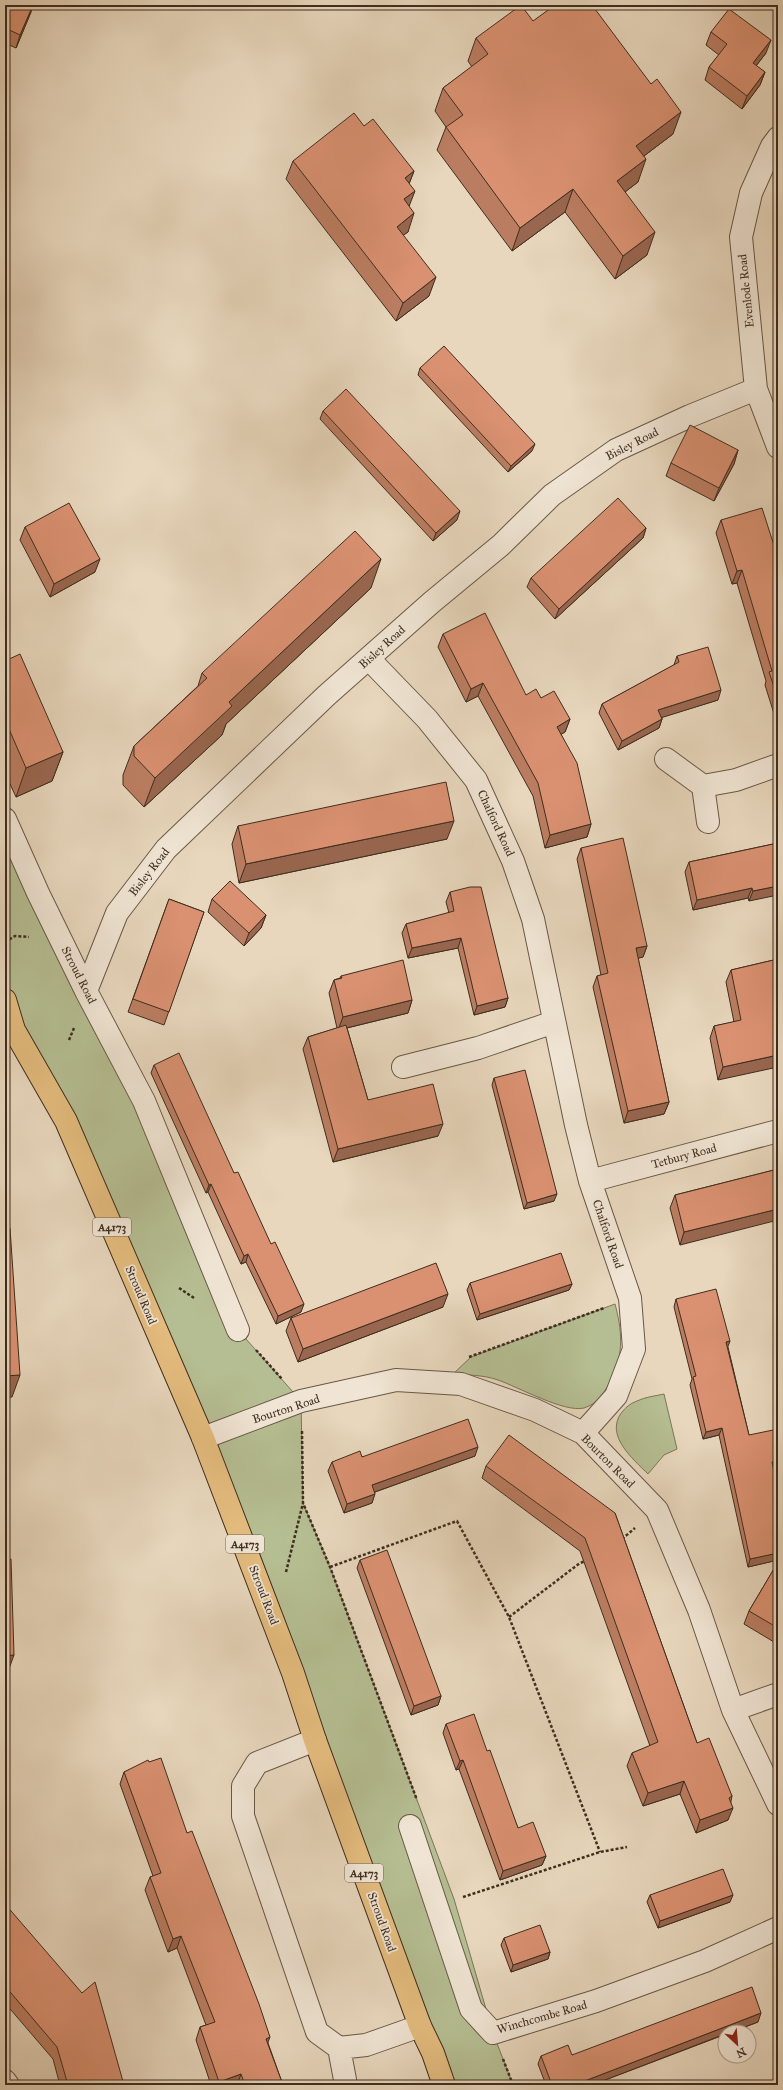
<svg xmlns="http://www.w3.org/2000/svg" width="783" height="2090" font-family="'IM FELL Great Primer',serif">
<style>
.green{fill:#b5be92;stroke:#7a7658}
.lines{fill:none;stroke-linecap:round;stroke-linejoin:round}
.street-casing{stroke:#695846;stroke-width:24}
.primary-casing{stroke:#3f2d1f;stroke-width:24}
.path{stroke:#3f2d1f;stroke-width:2.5;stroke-dasharray:3 2;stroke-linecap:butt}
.street{stroke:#f0e5d4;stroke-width:22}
.primary{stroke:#e4bc7e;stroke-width:22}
.wall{fill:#bb7d61;stroke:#3f2d1f}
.shaded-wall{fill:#99664f;stroke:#3f2d1f}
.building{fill:#da9171;stroke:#3f2d1f}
.labels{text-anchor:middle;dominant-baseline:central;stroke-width:3.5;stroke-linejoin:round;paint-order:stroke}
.shield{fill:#f0e5d4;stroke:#746455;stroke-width:1}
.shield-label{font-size:11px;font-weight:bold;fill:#3f2d1f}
.street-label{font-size:12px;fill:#3f2d1f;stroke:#f0e5d4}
</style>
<rect width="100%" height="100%" fill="#e8d7bd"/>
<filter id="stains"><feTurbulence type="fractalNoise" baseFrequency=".005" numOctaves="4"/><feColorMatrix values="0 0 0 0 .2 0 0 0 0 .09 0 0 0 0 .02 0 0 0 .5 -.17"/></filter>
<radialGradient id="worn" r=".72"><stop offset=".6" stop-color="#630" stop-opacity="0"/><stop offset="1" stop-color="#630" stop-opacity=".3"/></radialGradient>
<path class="green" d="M 5,819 L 238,1330 L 301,1401 L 303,1503 L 330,1567 L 454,1899 L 493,2033 L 513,2085 L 444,2085 L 293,1673 L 5,1005 Z
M 615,1304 C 622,1330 624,1353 612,1378 C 606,1390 598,1404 584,1408 C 565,1413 518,1387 498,1380 C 484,1375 468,1375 453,1374 L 471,1357 Z
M 664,1394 L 677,1449 L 664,1455 L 648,1474 C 633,1459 604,1435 622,1412 C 626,1407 631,1403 637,1401 C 645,1397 655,1396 664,1394 Z"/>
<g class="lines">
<defs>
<path id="street" d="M 778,138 L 772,146 L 751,193 L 741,237 L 756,389 L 778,447
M 369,659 L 427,719 L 476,780 L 513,861 L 533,919 L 576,1125 L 590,1181 L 630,1298 L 634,1349 L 616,1396 L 583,1433
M 666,759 L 703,786 L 708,822
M 703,786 L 736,780 L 778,765
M 5,819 L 38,893 L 86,991 L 144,1101 L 238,1330
M 86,991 L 117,913 L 166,849 L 327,695 L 432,602 L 501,545 L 552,495 L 616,450 L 690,416 L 756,389
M 403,1067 L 478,1048 L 554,1022
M 590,1181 L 778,1131
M 203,1438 L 301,1401 L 396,1380 L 461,1384 L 535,1410 L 583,1433 L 657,1510 L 699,1610 L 733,1710 L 778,1804
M 733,1710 L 778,1694
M 315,1740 L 257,1763 L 243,1786 L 243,1816 L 317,2032 L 339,2048 L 346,2085
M 410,1826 L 471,2009 L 493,2033 L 596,2001 L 705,1961 L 778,1928
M 339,2048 L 366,2045 L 420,2026
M 5,2081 L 8,2085"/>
<path id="primary" d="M 5,1000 L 14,1030
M 5,1020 L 14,1030 L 66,1121 L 203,1438 L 293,1673 L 315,1740 L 420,2026 L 433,2053 L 444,2085"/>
</defs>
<use href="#street" class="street-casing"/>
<use href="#primary" class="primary-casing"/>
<path class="path" d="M 5,942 L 15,936 L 29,937
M 69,1040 L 74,1028
M 179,1288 L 194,1298
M 256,1350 L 282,1379
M 469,1357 L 604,1308
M 302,1431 L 303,1503 L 330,1567 L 417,1800
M 622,1539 L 635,1528
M 330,1567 L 457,1521 L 509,1617 L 600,1852
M 286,1572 L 303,1503
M 509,1617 L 580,1563 L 586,1561
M 463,1897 L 600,1852 L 627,1847
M 503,2059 L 513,2085"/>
<use href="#street" class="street"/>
<use href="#primary" class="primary"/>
</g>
<path class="wall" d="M 5,5 L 31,12 L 16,48 L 5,43 Z
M 38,5 L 50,5 L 48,9 Z
M 533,21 L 673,134 L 644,156 L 638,182 L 625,192 L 647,255 L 615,279 L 565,212 L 512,251 L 437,150 L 446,127 L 435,111 L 443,88 L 472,67 L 468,61 L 476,38 Z
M 711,32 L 766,53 L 756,66 L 765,72 L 760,85 L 742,109 L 705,80 L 709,67 L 719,55 L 706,45 Z
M 364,126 L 414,171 L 409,184 L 409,206 L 408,232 L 403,235 L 429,296 L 396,321 L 286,179 L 293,161 Z
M 420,368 L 532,451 L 508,472 L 418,375 Z
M 323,411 L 457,520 L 433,541 L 320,419 Z
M 738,450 L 734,464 L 714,501 L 666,476 L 671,463 Z
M 721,520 L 778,558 L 778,716 L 775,717 L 765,685 L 766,681 L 737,583 L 732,584 L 716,533 Z
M 25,527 L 95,572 L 50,597 L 20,540 Z
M 646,528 L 643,538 L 555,619 L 527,587 L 531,578 Z
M 371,588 L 226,724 L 222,735 L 144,807 L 123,785 L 123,775 L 134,746 L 198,686 L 202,673 Z
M 443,634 L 526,695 L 541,698 L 570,719 L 565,732 L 561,734 L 591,824 L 587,837 L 545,848 L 533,796 L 478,696 L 466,702 L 438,647 Z
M 677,656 L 718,700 L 662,717 L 662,719 L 659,728 L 618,750 L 599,713 L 602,704 L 674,665 Z
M 5,661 L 63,752 L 52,781 L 16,797 L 5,773 Z
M 238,826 L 447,839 L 239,883 L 232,844 Z
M 778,843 L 749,901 L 748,898 L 693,910 L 685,872 L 689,862 Z
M 581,848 L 647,946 L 643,957 L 638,958 L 669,1102 L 664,1114 L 624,1123 L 593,987 L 597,976 L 601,975 L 577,859 Z
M 450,892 L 508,998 L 505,1007 L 474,1015 L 458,948 L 408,958 L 402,933 L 406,924 L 449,913 L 446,902 Z
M 169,899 L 204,912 L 164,1025 L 128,1012 Z
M 212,899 L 266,915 L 261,928 L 244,946 L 208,912 Z
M 778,959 L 718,1080 L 710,1038 L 714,1026 L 734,1022 L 726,982 L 731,970 Z
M 341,976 L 412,1000 L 408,1013 L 347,1028 L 368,1100 L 438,1136 L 333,1162 L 303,1049 L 308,1037 L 337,1028 L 329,993 L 334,980 L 340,978 Z
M 154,1065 L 234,1173 L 301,1312 L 276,1324 L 246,1262 L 241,1264 L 208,1192 L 206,1193 L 151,1073 Z
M 494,1078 L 554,1201 L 524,1209 L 492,1085 Z
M 778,1169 L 680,1245 L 670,1208 L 675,1195 Z
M 470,1283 L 572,1284 L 569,1290 L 477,1320 L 467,1290 Z
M 676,1299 L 728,1347 L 749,1435 L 773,1468 L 778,1491 L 778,1560 L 748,1567 L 719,1435 L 703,1439 L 690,1385 L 692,1379 L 674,1307 Z
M 443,1307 L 298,1362 L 286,1331 L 291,1318 Z
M 475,1456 L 375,1492 L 372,1503 L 344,1513 L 328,1471 L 332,1462 L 362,1457 Z
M 486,1466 L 615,1513 L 697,1743 L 732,1796 L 731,1801 L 728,1820 L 696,1833 L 680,1794 L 643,1806 L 627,1766 L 632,1753 L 650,1746 L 580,1551 L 482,1478 Z
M 360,1560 L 441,1696 L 438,1705 L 411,1715 L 357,1568 Z
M 778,1562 L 778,1635 L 774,1642 L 744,1624 L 749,1611 Z
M 446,1724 L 487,1751 L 518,1828 L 546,1856 L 542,1865 L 500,1880 L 459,1769 L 456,1770 L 443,1733 Z
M 149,1762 L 187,1833 L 268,2043 L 283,2085 L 211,2085 L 196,2040 L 200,2027 L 206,2025 L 177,1948 L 168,1952 L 145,1890 L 150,1877 L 153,1876 L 120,1784 L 124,1772 Z
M 650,1895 L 730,1902 L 658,1928 L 647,1902 Z
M 5,1904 L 124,2085 L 60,2085 L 53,2059 L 5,2003 Z
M 504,1938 L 550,1952 L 548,1959 L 511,1972 L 501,1945 Z
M 758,2022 L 592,2085 L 546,2085 L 538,2064 L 541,2056 L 572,2055 Z"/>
<path class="shaded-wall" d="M 33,5 L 31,12 L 16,48 L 20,35 Z
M 771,40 L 766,53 L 748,76 L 753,63 Z
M 765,72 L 760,85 L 742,109 L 747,96 Z
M 681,112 L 673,134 L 628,168 L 636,146 Z
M 646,159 L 638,182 L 609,204 L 617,181 Z
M 414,171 L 407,189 L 405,178 Z
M 573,189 L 565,212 L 512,251 L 520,228 Z
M 415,191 L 408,209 L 404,199 Z
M 414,213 L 408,232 L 390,245 L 397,227 Z
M 655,232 L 647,255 L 615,279 L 623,256 Z
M 436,277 L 429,296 L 396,321 L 403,303 Z
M 535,444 L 532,451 L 508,472 L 511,466 Z
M 738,450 L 734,464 L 714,501 L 719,488 Z
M 460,511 L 457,520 L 433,541 L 436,533 Z
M 646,528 L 643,538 L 555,619 L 559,609 Z
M 100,559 L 95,572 L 50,597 L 54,584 Z
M 381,559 L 371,588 L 226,724 L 222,735 L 144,807 L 155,778 L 229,702 Z
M 742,570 L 737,583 L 732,584 L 737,571 Z
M 483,683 L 478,696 L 466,702 L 471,689 Z
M 721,690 L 718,700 L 654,720 L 658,710 Z
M 778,708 L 778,716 L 775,717 Z
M 570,719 L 565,732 L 552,740 L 557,727 Z
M 662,719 L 659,728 L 618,750 L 622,741 Z
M 63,752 L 52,781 L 16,797 L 26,768 Z
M 454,821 L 447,839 L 239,883 L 246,864 Z
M 591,824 L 587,837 L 545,848 L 550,835 Z
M 778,886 L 778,895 L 749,901 L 753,891 Z
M 752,888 L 748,898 L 693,910 L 697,900 Z
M 266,915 L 261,928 L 244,946 L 249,933 Z
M 461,938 L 458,948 L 408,958 L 412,948 Z
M 647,946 L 643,957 L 632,960 L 636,948 Z
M 508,998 L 505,1007 L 474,1015 L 477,1006 Z
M 412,1000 L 408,1013 L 338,1030 L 343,1017 Z
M 778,1055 L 778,1067 L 718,1080 L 723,1067 Z
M 669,1102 L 664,1114 L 624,1123 L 628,1111 Z
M 443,1124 L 438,1136 L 333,1162 L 338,1149 Z
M 211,1184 L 208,1192 L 206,1193 L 209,1185 Z
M 557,1194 L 554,1201 L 524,1209 L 527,1203 Z
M 778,1209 L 778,1220 L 680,1245 L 684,1232 Z
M 248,1254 L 246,1262 L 241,1264 L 244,1256 Z
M 572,1284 L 569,1290 L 477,1320 L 480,1314 Z
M 448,1294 L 443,1307 L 298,1362 L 303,1349 Z
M 304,1304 L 301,1312 L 276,1324 L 278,1316 Z
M 730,1341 L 727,1349 L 726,1342 Z
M 20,1375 L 12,1397 L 5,1398 L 5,1376 Z
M 722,1428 L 719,1435 L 703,1439 L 706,1432 Z
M 478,1447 L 475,1456 L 369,1494 L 372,1485 Z
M 778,1460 L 778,1467 L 769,1469 L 772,1462 Z
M 375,1494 L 372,1503 L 344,1513 L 347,1504 Z
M 778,1553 L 778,1560 L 748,1567 L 750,1559 Z
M 778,1631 L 778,1635 L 774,1642 Z
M 14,1655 L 6,1677 L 5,1677 L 5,1656 Z
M 441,1696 L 438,1705 L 411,1715 L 414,1706 Z
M 463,1760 L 459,1769 L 456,1770 L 460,1761 Z
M 684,1781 L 680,1794 L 643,1806 L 648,1793 Z
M 733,1808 L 728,1820 L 696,1833 L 700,1820 Z
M 546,1856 L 542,1865 L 500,1880 L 503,1871 Z
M 733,1895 L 730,1902 L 658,1928 L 660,1921 Z
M 181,1936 L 177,1948 L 168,1952 L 173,1939 Z
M 550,1952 L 548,1959 L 511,1972 L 513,1965 Z
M 761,2013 L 758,2022 L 731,2032 L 725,2032 L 725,2034 L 592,2085 L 580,2085 L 582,2082 Z
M 270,2037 L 265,2050 L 266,2039 Z
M 241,2074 L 237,2085 L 218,2085 L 219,2082 Z"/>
<path class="building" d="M 5,5 L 33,5 L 20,35 L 5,28 Z
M 521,5 L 533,21 L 555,5 L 592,5 L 651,84 L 657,79 L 681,112 L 636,146 L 646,159 L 617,181 L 655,232 L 623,256 L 573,189 L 520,228 L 446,127 L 463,115 L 443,88 L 488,54 L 476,38 Z
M 729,9 L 771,40 L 753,63 L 765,72 L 747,96 L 709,67 L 727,44 L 711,32 Z
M 354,113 L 364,126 L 373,119 L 414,171 L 405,178 L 415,191 L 404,199 L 414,213 L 397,227 L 436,277 L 403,303 L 293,161 Z
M 444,346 L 535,444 L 511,466 L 420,368 Z
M 346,389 L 460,511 L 436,533 L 323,411 Z
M 690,425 L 738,450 L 719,488 L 671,463 Z
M 618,498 L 646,528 L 559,609 L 531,578 Z
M 69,503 L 100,559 L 54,584 L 25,527 Z
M 762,508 L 778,558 L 778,699 L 769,672 L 772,671 L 742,570 L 737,571 L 721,520 Z
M 355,531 L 381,559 L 229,702 L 232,706 L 155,778 L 134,756 L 134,746 L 207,678 L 202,673 Z
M 485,613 L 526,695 L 536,689 L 541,698 L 554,691 L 570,719 L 557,727 L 577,763 L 591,824 L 550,835 L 538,783 L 483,683 L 471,689 L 443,634 Z
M 708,647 L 721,690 L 658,710 L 662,719 L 622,741 L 602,704 L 679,662 L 677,656 Z
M 20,654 L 63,752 L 26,768 L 5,720 L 5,661 Z
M 446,782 L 454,821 L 246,864 L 238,826 Z
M 623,838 L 647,946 L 636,948 L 669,1102 L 628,1111 L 597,976 L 608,973 L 581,848 Z
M 778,843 L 778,886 L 753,891 L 752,888 L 697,900 L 689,862 Z
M 230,881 L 266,915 L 249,933 L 212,899 Z
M 470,887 L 481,887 L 508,998 L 477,1006 L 461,938 L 412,948 L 406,924 L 454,911 L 450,892 Z
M 169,899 L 204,912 L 169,1012 L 133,999 Z
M 778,959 L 778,1055 L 723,1067 L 714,1026 L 741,1020 L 731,970 Z
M 403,960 L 412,1000 L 343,1017 L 334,980 L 342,978 L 341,976 Z
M 346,1025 L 368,1100 L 433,1084 L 443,1124 L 338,1149 L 308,1037 Z
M 179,1053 L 234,1173 L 238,1172 L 271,1244 L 275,1242 L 304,1304 L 278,1316 L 248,1254 L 244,1256 L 211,1184 L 209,1185 L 154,1065 Z
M 525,1070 L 557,1194 L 527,1203 L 494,1078 Z
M 778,1169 L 778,1209 L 684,1232 L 675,1195 Z
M 5,1228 L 10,1228 L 20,1375 L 5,1376 Z
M 561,1253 L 572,1284 L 480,1314 L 470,1283 Z
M 436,1263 L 448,1294 L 303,1349 L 291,1318 Z
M 716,1289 L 730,1341 L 726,1342 L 749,1435 L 778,1429 L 778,1460 L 772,1462 L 778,1491 L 778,1553 L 750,1559 L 722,1428 L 706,1432 L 693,1377 L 696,1376 L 676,1299 Z
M 468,1419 L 478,1447 L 372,1485 L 375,1494 L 347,1504 L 332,1462 L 360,1451 L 362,1457 Z
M 509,1435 L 615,1513 L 697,1743 L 709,1738 L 732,1796 L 729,1798 L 733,1808 L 700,1820 L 684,1781 L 648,1793 L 632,1753 L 658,1742 L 585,1538 L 486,1466 Z
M 387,1550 L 441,1696 L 414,1706 L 360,1560 Z
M 5,1559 L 11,1559 L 14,1655 L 5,1656 Z
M 778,1562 L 778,1628 L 749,1611 Z
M 474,1714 L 487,1751 L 490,1750 L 518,1828 L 533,1822 L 546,1856 L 503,1871 L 463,1760 L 460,1761 L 446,1724 Z
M 161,1758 L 187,1833 L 192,1831 L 259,2004 L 270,2037 L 266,2039 L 283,2085 L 245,2085 L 241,2074 L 219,2082 L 200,2027 L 215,2022 L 181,1936 L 173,1939 L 150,1877 L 161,1873 L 124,1772 L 148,1760 L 149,1762 Z
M 723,1869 L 733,1895 L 660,1921 L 650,1895 Z
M 5,1904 L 82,1993 L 95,1982 L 124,2085 L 68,2085 L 57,2047 L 5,1986 Z
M 540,1925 L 550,1952 L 513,1965 L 504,1938 Z
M 752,1987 L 761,2013 L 582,2082 L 583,2085 L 552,2085 L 541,2056 L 568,2045 L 572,2055 Z"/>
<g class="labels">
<g class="shield">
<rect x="93" y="1218" width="38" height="18" rx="3"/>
<rect x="226" y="1535" width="38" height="18" rx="3"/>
<rect x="345" y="1864" width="38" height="18" rx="3"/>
</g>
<g class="shield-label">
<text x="112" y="1227">A4173</text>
<text x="245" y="1544">A4173</text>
<text x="364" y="1873">A4173</text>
</g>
<g class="street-label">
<text transform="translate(746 291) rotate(-96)">Evenlode Road</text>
<text transform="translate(632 444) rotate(-27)">Bisley Road</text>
<text transform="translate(382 647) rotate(-42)">Bisley Road</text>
<text transform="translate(496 823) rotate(65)">Chalford Road</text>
<text transform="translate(149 872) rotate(-52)">Bisley Road</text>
<text transform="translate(79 975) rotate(63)">Stroud Road</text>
<text transform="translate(684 1156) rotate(-15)">Tetbury Road</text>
<text transform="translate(608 1234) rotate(71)">Chalford Road</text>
<text transform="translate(141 1295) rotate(67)">Stroud Road</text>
<text transform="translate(286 1409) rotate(-18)">Bourton Road</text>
<text transform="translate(608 1461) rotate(45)">Bourton Road</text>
<text transform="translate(264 1595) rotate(69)">Stroud Road</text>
<text transform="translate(382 1922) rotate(70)">Stroud Road</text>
<text transform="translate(542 2017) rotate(-16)">Winchcombe Road</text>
</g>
</g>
<rect width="783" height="2090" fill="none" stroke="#e8d7bd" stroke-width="20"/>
<rect x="6" y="6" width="771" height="2078" fill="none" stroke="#3f2d1f" stroke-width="2"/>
<rect x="10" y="10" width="763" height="2070" fill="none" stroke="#3f2d1f"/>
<g transform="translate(737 2044) rotate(154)"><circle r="19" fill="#f0e5d4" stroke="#a99b8c"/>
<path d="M0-3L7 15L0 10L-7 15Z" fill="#8f2418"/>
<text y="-6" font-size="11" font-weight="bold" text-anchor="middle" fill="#3f2d1f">N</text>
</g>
<rect width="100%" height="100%" filter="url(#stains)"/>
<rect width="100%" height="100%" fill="url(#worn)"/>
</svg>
